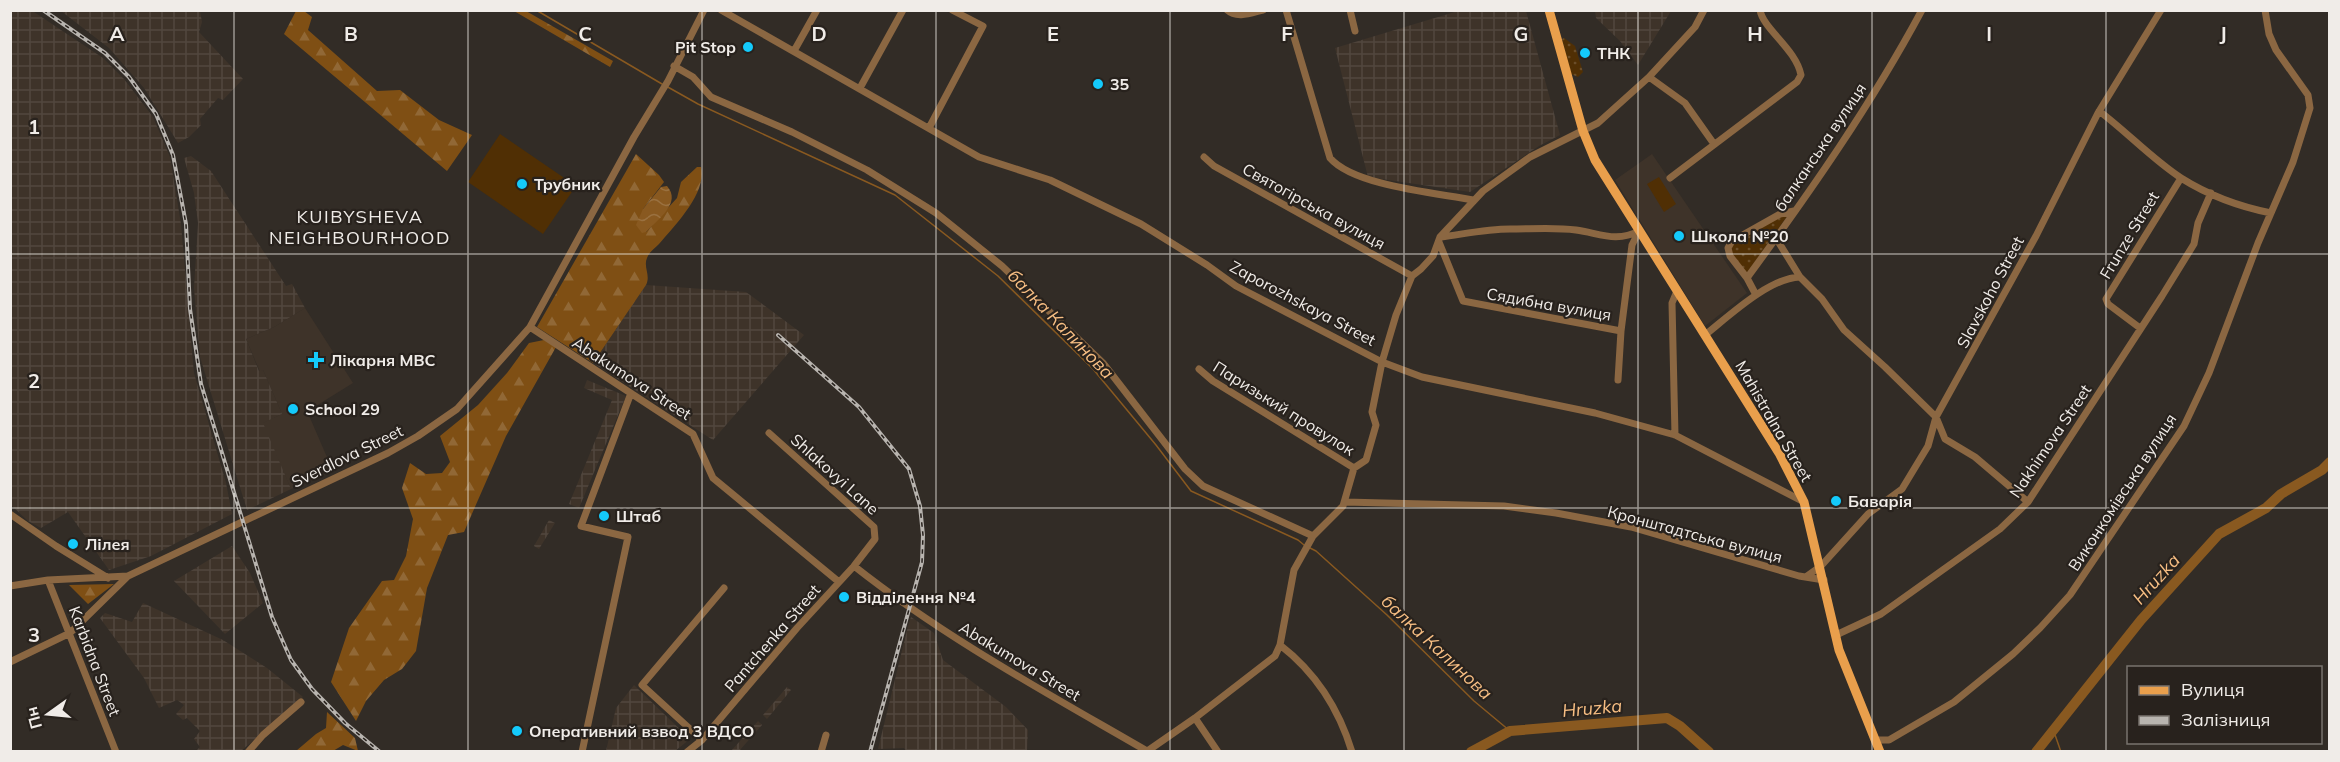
<svg xmlns="http://www.w3.org/2000/svg" width="2340" height="762" font-family="Mulish,sans-serif">
<style>
.built{fill:#3e3329}
.industrial{fill:url(#industrial-grid)}
.grass{fill:url(#grass-dots)}
.forest{fill:url(#forest-firs)}
.garden{fill:#502f04}
.water{fill:url(#water-waves)}
.lines{fill:none;stroke-linecap:round;stroke-linejoin:round}
.stream{stroke:#895920;stroke-width:1.5}
.river{stroke:#895920;stroke-width:10}
.minor{stroke:#8b6742;stroke-width:7}
.major{stroke:#e99f4c;stroke-width:9}
.rail-casing{stroke:#b8b4af;stroke-width:4}
.rail{stroke:#28221d;stroke-width:1.5;stroke-dasharray:4.5;stroke-linecap:butt}
.grid{fill:none;stroke:#f0ece8;stroke-width:1.5;stroke-opacity:0.55}
.poi-dot{fill:#14cafb;stroke:#28221d;stroke-width:2}
.labels{text-anchor:middle;dominant-baseline:central;stroke-width:4.5;stroke-linejoin:round;paint-order:stroke}
.poi-label{font-size:16px;font-weight:bold;fill:#f0ece8;stroke:#28221d;text-anchor:start}
.street-label{font-size:16px;fill:#f0ece8;stroke:#28221d}
.neighbourhood-label{font-size:18px;letter-spacing:1.5px;fill:#f0ece8;stroke:#28221d}
.water-label{font-size:18px;font-style:italic;fill:#f7be83;stroke:#28221d}
.grid-label{font-size:20px;text-anchor:middle;font-weight:bold;fill:#f0ece8;stroke:#28221d;stroke-width:4.5;stroke-linejoin:round;paint-order:stroke}
</style>
<defs>
<pattern id="industrial-grid" width="8" height="8" patternUnits="userSpaceOnUse" patternTransform="scale(1.5)"><rect width="8" height="8" fill="#3e3329"/><path d="M0 4h8M4 0v8" fill="none" stroke="#51473e"/></pattern>
<pattern id="grass-dots" width="8" height="8" patternUnits="userSpaceOnUse" patternTransform="scale(1.5)"><rect width="8" height="8" fill="#502f04"/><path d="M2 2h.1M6 6h.1" fill="none" stroke="#6a4d29" stroke-width="1.8" stroke-linecap="round"/></pattern>
<pattern id="forest-firs" width="22" height="20" patternUnits="userSpaceOnUse" patternTransform="scale(1.5)"><rect width="22" height="20" fill="#7f4f14"/><path d="M5 1l3.5 6h-7zM16 11l3.5 6h-7z" fill="#916836"/></pattern>
<pattern id="water-waves" width="16" height="10" patternUnits="userSpaceOnUse" patternTransform="scale(1.5)"><rect width="16" height="10" fill="#895920"/><path d="M0 5q4-4 8 0t8 0" fill="none" stroke="#9a7140"/></pattern>
</defs>
<rect width="100%" height="100%" fill="#322c26"/>
<path class="built" d="M 1652,154 L 1747,293 L 1705,326 L 1615,180 Z
M 305,308 L 353,383 L 311,409 L 307,402 L 304,404 L 333,471 L 291,489 L 262,423 L 282,414 L 263,370 L 260,372 L 246,339 L 274,327 Z"/>
<path class="industrial" d="M 31,10 L 103,58 L 124,79 L 153,117 L 170,157 L 181,224 L 194,373 L 226,483 L 232,514 L 151,556 L 109,570 L 68,512 L 41,528 L 28,521 L 11,505 L 10,11 Z
M 61,11 L 200,11 L 202,22 L 199,32 L 243,79 L 223,100 L 218,98 L 200,119 L 201,125 L 189,137 L 178,143 L 144,88 L 109,48 Z
M 1458,11 L 1526,11 L 1560,135 L 1539,146 L 1470,192 L 1368,177 L 1335,48 Z
M 1595,11 L 1595,10 L 1671,11 L 1638,65 L 1620,41 L 1596,18 Z
M 191,156 L 211,171 L 286,286 L 292,284 L 305,308 L 274,327 L 246,339 L 259,371 L 263,370 L 282,414 L 263,423 L 291,489 L 247,510 L 200,357 L 194,288 L 198,223 L 194,193 L 184,158 Z
M 646,285 L 746,292 L 804,335 L 713,440 L 593,363 Z
M 587,380 L 626,396 L 579,508 L 569,504 L 612,400 L 584,388 Z
M 549,520 L 555,523 L 539,549 L 534,546 Z
M 232,546 L 250,573 L 263,603 L 225,634 L 174,581 Z
M 143,603 L 223,640 L 267,668 L 303,697 L 241,751 L 196,751 L 200,747 L 194,739 L 200,731 L 187,718 L 183,720 L 176,714 L 184,705 L 177,700 L 159,708 L 144,678 L 100,618 L 105,613 L 132,622 Z
M 911,617 L 934,633 L 943,660 L 1006,707 L 1028,730 L 1027,751 L 907,752 L 904,748 L 878,749 L 908,626 Z
M 634,685 L 690,739 L 675,751 L 606,751 L 616,708 Z
M 787,687 L 791,690 L 767,719 L 763,715 Z
M 758,721 L 762,725 L 739,751 L 731,751 Z"/>
<path class="grass" d="M 1564,38 L 1575,46 L 1583,72 L 1578,77 L 1571,74 L 1562,39 Z
M 1781,215 L 1788,215 L 1746,274 C 1739,264 1728,255 1733,243 Z"/>
<path class="forest" d="M 296,11 L 304,11 L 312,17 L 308,30 L 377,91 L 400,90 L 439,120 L 472,135 L 447,171 L 284,34 Z
M 514,11 L 526,11 L 613,61 L 610,67 Z
M 636,154 L 659,175 L 664,182 L 643,209 L 646,232 L 677,198 L 681,182 L 697,167 L 701,167 C 707,193 675,225 659,244 C 655,248 649,252 647,258 C 643,267 651,275 646,285 L 593,363 L 537,327 Z
M 544,340 L 556,347 L 506,436 L 464,532 L 448,535 L 427,588 L 416,651 L 402,669 L 384,680 L 366,701 L 356,721 L 331,682 L 349,628 L 382,581 L 394,580 L 406,556 L 413,519 L 402,488 L 410,463 L 426,474 L 442,473 L 450,462 L 440,436 L 478,405 L 507,373 L 529,343 Z
M 114,584 L 88,604 L 69,585 Z
M 327,712 L 355,738 L 358,751 L 343,745 L 333,751 L 296,751 L 316,734 L 326,728 Z"/>
<path class="garden" d="M 500,134 L 576,186 L 543,234 L 468,182 Z
M 1659,177 L 1676,204 L 1664,212 L 1647,184 Z"/>
<path class="water" d="M 667,186 C 682,203 658,219 646,232 L 642,233 L 636,225 L 643,209 L 661,187 Z"/>
<g class="lines">
<path class="stream" d="M 536,10 L 662,84
M 666,86 L 698,104 L 895,195 L 998,276 L 1093,369 L 1156,445 L 1191,491 L 1298,540 L 1304,545
M 1308,547 L 1316,551 L 1387,615 L 1474,701 L 1510,731
M 2053,729 L 2061,752"/>
<path class="river" d="M 1471,752 L 1510,731 L 1667,718 L 1680,726 L 1709,752
M 2036,752 L 2141,620 L 2219,534 L 2266,508 L 2281,494 L 2322,470 L 2330,462"/>
<path class="minor" d="M 721,10 L 979,157 L 1050,180 L 1141,224 L 1207,265 L 1236,286 L 1382,362 L 1422,377 L 1595,413 L 1675,435 L 1804,502
M 1227,10 C 1237,19 1251,13 1263,10
M 1286,10 L 1330,158 C 1354,186 1437,193 1473,200
M 1350,10 L 1355,31
M 794,51 L 817,10
M 674,66 L 693,77 L 711,97 L 792,132 L 867,170 L 936,213 L 1002,266 L 1103,363 L 1185,469 L 1203,486 L 1313,536
M 1649,77 L 1685,103 L 1714,144
M 860,88 L 903,10
M 2099,111 C 2127,132 2152,159 2181,178 C 2208,195 2241,207 2271,213
M 929,128 L 983,26 L 952,10
M 1204,157 L 1214,166 L 1412,276
M 1670,178 L 1797,82 L 1801,75 C 1796,49 1763,29 1760,10
M 1441,237 C 1464,234 1487,229 1510,229 C 1532,229 1555,227 1576,230 C 1599,233 1616,243 1639,231
M 1776,238 L 1800,277
M 1439,242 L 1463,301 L 1621,331
M 1747,278 L 1730,256 L 1728,248 L 1732,241 L 1780,214 L 1794,211
M 1756,295 L 1747,278 C 1810,192 1871,105 1922,10
M 530,327 L 693,434 L 713,478 L 839,582
M 2140,328 L 2108,304 L 2106,299 L 2181,178
M 1705,335 C 1729,316 1769,278 1800,277 L 1822,299 L 1844,330 L 1885,367 L 1936,417 L 1945,439 L 1975,457 L 2028,502
M 1199,369 L 1213,381 L 1354,468
M 1618,380 L 1621,331 L 1632,245 L 1638,233
M 1675,435 L 1672,303 L 1677,291
M 1345,502 L 1504,506 L 1556,513 L 1631,527 L 1799,576 L 1824,580
M 10,514 L 56,546 L 108,578
M 854,566 C 945,638 1047,693 1147,751
M 1807,576 L 1821,566 L 1868,514 L 1902,489 L 1928,446 L 1936,417 L 2036,236 L 2098,113 L 2161,10
M 48,580 L 116,752
M 10,586 L 48,580 L 128,576 L 388,453 L 418,436 L 457,409 L 530,327 L 634,137 L 668,81 L 704,10
M 1836,635 L 1881,614 L 2000,529 L 2028,502 L 2162,296 L 2194,244 L 2198,223 L 2211,193
M 1280,645 C 1315,672 1339,709 1352,752
M 10,662 L 70,633 L 128,576
M 1195,718 L 1218,752
M 702,740 L 642,685 L 724,588
M 1876,740 L 1889,740 L 1954,702 L 2013,654 L 2040,628 L 2070,595 L 2184,426 L 2209,373 L 2258,243 L 2293,162 L 2310,108 L 2308,95 L 2276,50 L 2269,34 L 2265,10
M 248,752 L 263,735 L 301,702
M 582,752 L 628,537 L 581,526 L 631,393
M 687,752 L 702,740 L 797,628 L 854,566 L 875,539 L 874,527 L 769,433
M 821,752 L 826,735
M 1146,752 L 1195,718 L 1275,656 L 1280,645 L 1294,570 L 1313,536 L 1343,506 L 1354,468 L 1366,460 L 1376,425 L 1372,412 L 1382,362 L 1396,315 L 1412,276 L 1421,269 L 1433,256 L 1440,237 L 1483,191 L 1530,157 L 1598,123 L 1649,77 L 1695,27 L 1704,10"/>
<path class="major" d="M 1549,10 L 1583,131 L 1595,160 L 1779,453 L 1804,502 L 1839,650 L 1880,752"/>
<defs>
<path id="rail" d="M 43,10 L 105,53 L 129,77 L 156,114 L 173,155 L 186,224 L 190,309 L 201,384 L 272,617 L 291,660 L 312,689 L 345,723 L 380,752
M 778,335 L 859,407 L 909,469 L 920,506 L 923,535 L 922,562 L 870,752"/>
</defs>
<use href="#rail" class="rail-casing"/>
<use href="#rail" class="rail"/>
</g>
<path class="grid" d="M 234,10 L 234,752M 468,10 L 468,752M 702,10 L 702,752M 936,10 L 936,752M 1170,10 L 1170,752M 1404,10 L 1404,752M 1638,10 L 1638,752M 1872,10 L 1872,752M 2106,10 L 2106,752M 10,254 L 2330,254M 10,508 L 2330,508"/>
<g class="poi-dot">
<circle cx="748" cy="47" r="6"/>
<circle cx="1585" cy="53" r="6"/>
<circle cx="1098" cy="84" r="6"/>
<circle cx="522" cy="184" r="6"/>
<circle cx="1679" cy="236" r="6"/>
<path d="M313 351h6v6h6v6h-6v6h-6v-6h-6v-6h6z"/>
<circle cx="293" cy="409" r="6"/>
<circle cx="1836" cy="501" r="6"/>
<circle cx="604" cy="516" r="6"/>
<circle cx="73" cy="544" r="6"/>
<circle cx="844" cy="597" r="6"/>
<circle cx="517" cy="731" r="6"/>
</g>
<g class="labels">
<g class="poi-label">
<text x="736" y="47" text-anchor="end">Pit Stop</text>
<text x="1597" y="53">ТНК</text>
<text x="1110" y="84">35</text>
<text x="534" y="184">Трубник</text>
<text x="1691" y="236">Школа №20</text>
<text x="330" y="360">Лікарня МВС</text>
<text x="305" y="409">School 29</text>
<text x="1848" y="501">Баварія</text>
<text x="616" y="516">Штаб</text>
<text x="85" y="544">Лілея</text>
<text x="856" y="597">Відділення №4</text>
<text x="529" y="731">Оперативний взвод 3 ВДСО</text>
</g>
<g class="street-label">
<text transform="translate(1820 147) rotate(-56)">балканська вулиця</text>
<text transform="translate(1314 206) rotate(29)">Святогірська вулиця</text>
<text transform="translate(2129 235) rotate(-59)">Frunze Street</text>
<text transform="translate(1990 292) rotate(-62)">Slavskoho Street</text>
<text transform="translate(1303 303) rotate(28)">Zaporozhskaya Street</text>
<text transform="translate(1549 304) rotate(10)">Сядибна вулиця</text>
<text transform="translate(632 378) rotate(33)">Abakumova Street</text>
<text transform="translate(1284 408) rotate(32)">Паризький провулок</text>
<text transform="translate(1774 421) rotate(60)">Mahistralna Street</text>
<text transform="translate(2050 441) rotate(-56)">Nakhimova Street</text>
<text transform="translate(347 456) rotate(-26)">Sverdlova Street</text>
<text transform="translate(835 474) rotate(42)">Shlakovyi Lane</text>
<text transform="translate(2122 492) rotate(-57)">Виконкомівська вулиця</text>
<text transform="translate(1695 534) rotate(15)">Кронштадтська вулиця</text>
<text transform="translate(772 638) rotate(-49)">Pantchenka Street</text>
<text transform="translate(95 661) rotate(69)">Karbidna Street</text>
<text transform="translate(1020 661) rotate(31)">Abakumova Street</text>
</g>
<g class="neighbourhood-label">
<text x="360" y="216">KUIBYSHEVA<tspan x="360" dy="21">NEIGHBOURHOOD</tspan></text>
</g>
<g class="water-label">
<text transform="translate(1061 324) rotate(46)">балка Калинова</text>
<text transform="translate(2156 579) rotate(-48)">Hruzka</text>
<text transform="translate(1437 647) rotate(43)">балка Калинова</text>
<text transform="translate(1592 708) rotate(-5)">Hruzka</text>
</g>
</g>
<g class="grid-label">
<text x="117" y="41">A</text>
<text x="351" y="41">B</text>
<text x="585" y="41">C</text>
<text x="819" y="41">D</text>
<text x="1053" y="41">E</text>
<text x="1287" y="41">F</text>
<text x="1521" y="41">G</text>
<text x="1755" y="41">H</text>
<text x="1989" y="41">I</text>
<text x="2223" y="41">J</text>
<text x="34" y="134">1</text>
<text x="34" y="388">2</text>
<text x="34" y="642">3</text>
</g>
<rect width="2340" height="762" fill="none" stroke="#f0ece8" stroke-width="24"/>
<rect x="2127" y="666" width="195" height="78" fill="#28221d" stroke="#78736e" stroke-width="1.5"/>
<rect x="2139" y="686" width="30" height="9" fill="#e99f4c" stroke="#78736e" stroke-width="1.5"/>
<text x="2181" y="696" font-size="18" fill="#f0ece8">Вулиця</text>
<rect x="2139" y="716" width="30" height="9" fill="#b8b4af" stroke="#78736e" stroke-width="1.5"/>
<text x="2181" y="726" font-size="18" fill="#f0ece8">Залізниця</text>
<g transform="translate(48 714) rotate(255)" stroke="#28221d" stroke-width="4.5" paint-order="stroke">
<path d="M0-4.5L10 22L0 15L-10 22Z" fill="#f0ece8"/>
<text y="-9" font-size="16" font-weight="bold" text-anchor="middle" fill="#f0ece8">Пн</text>
</g>
</svg>
